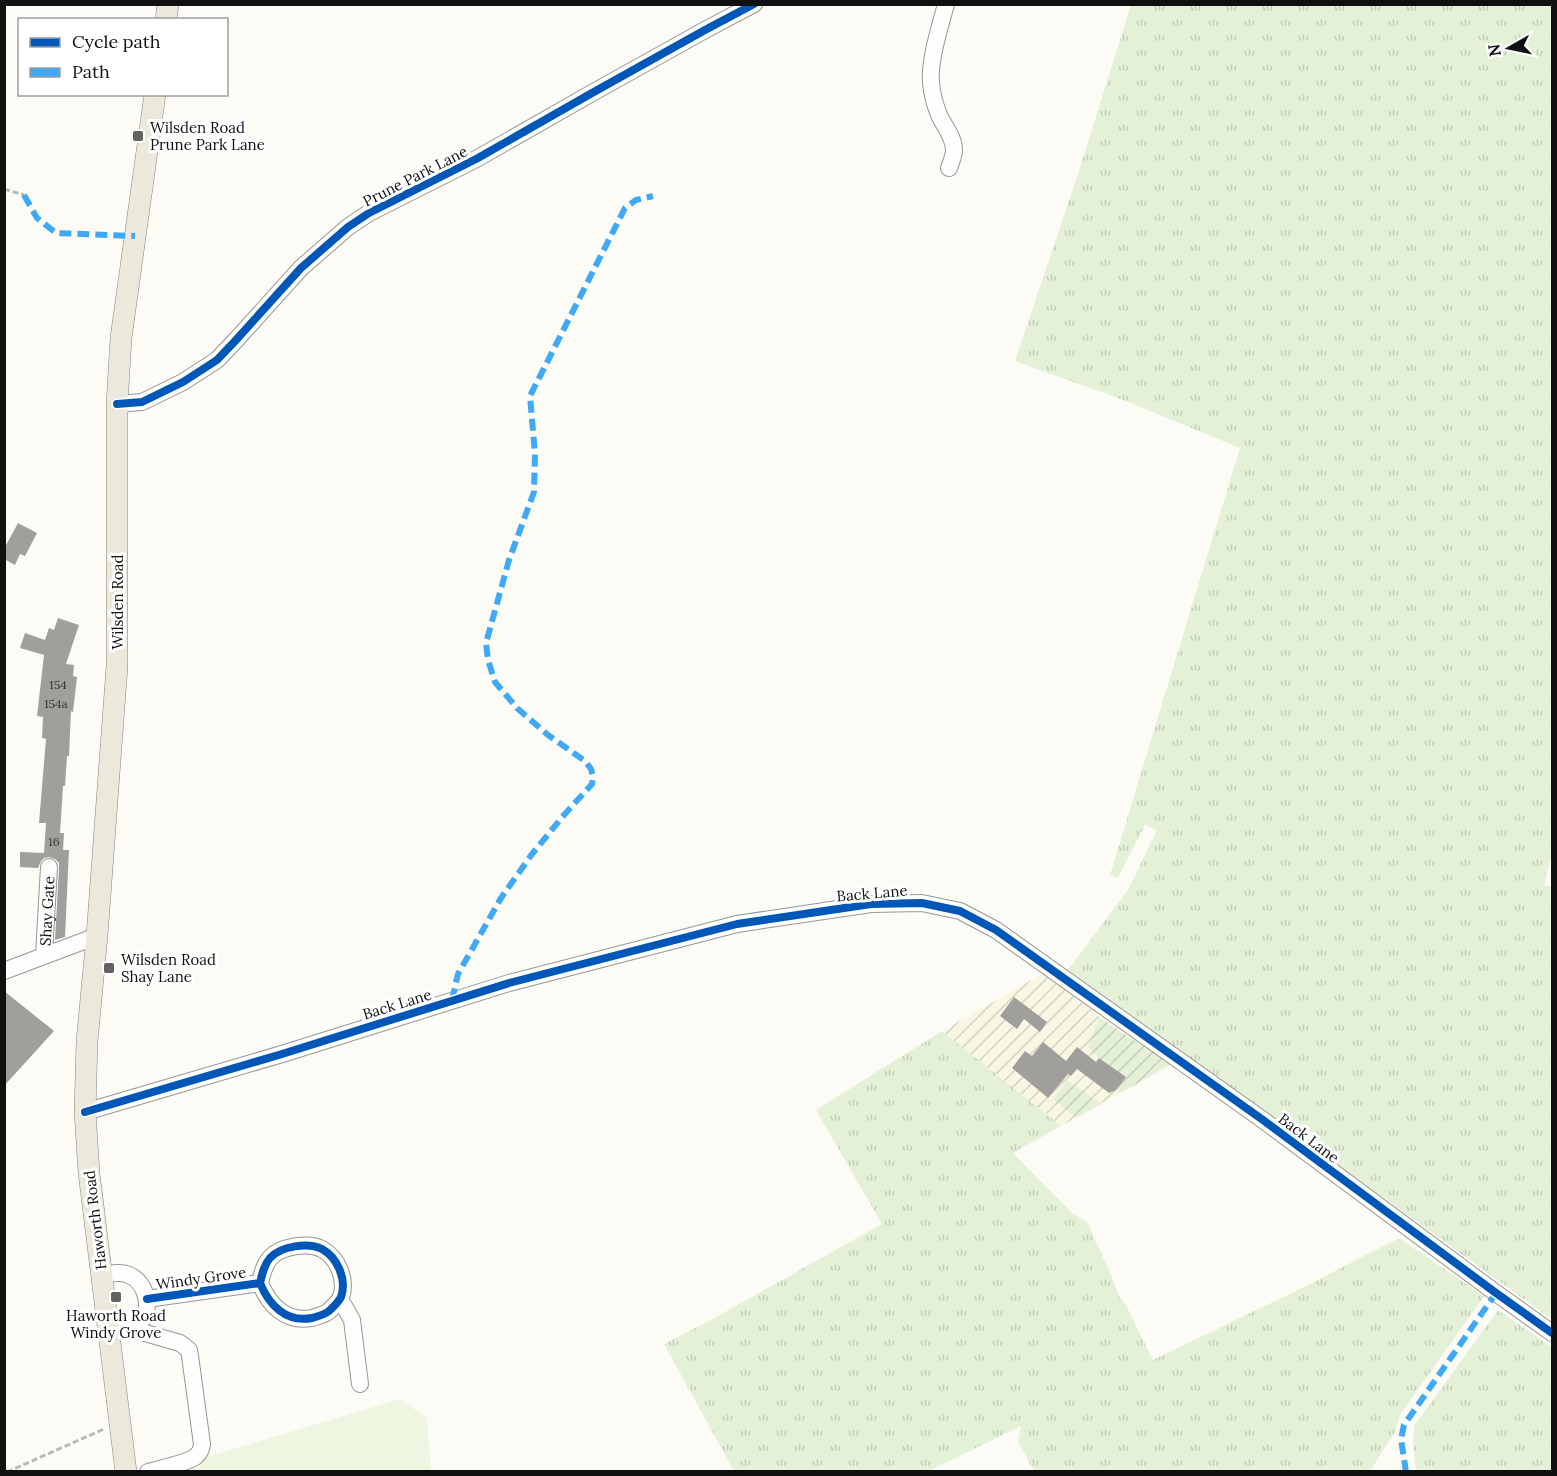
<svg xmlns="http://www.w3.org/2000/svg" width="1557" height="1476" viewBox="0 0 1557 1476" font-family="Lora,serif">
	<style>
		.farmland { fill: url(#farmland-furrows) }
		.grass { fill: url(#grass-tufts) }
		.garden { fill: url(#garden-furrows) }
		.pitch { fill: #eef5e1 }
		.building { fill: #a09f9b }
		.lines { fill: none; stroke-linecap: round; stroke-linejoin: round }
		.minor-casing { stroke: #969694; stroke-width: 18 }
		.major-casing { stroke: #848381; stroke-width: 22 }
		.path { stroke: #b9b9b8; stroke-width: 3; stroke-dasharray: 6 3; stroke-linecap: butt }
		.minor { stroke: #fffefe; stroke-width: 16 }
		.major { stroke: #ece9dc; stroke-width: 21 }
		.quiet { stroke: #3fa9f5; stroke-width: 6; stroke-dasharray: 12 6; stroke-linecap: butt }
		.cycleway-casing { stroke: #fff; stroke-width: 11 }
		.cycleway { stroke: #0057b8; stroke-width: 8 }
		.poi-dot { fill: #636260; stroke: #fff; stroke-width: 2 }
		.labels { text-anchor: middle; dominant-baseline: central; stroke-width: 6; stroke-linejoin: round; paint-order: stroke }
		.number-label { font-size: 12px; fill: #343433 }
		.poi-label { font-size: 15px; fill: #101010; stroke: #fff; text-anchor: start }
		.street-label { font-size: 15px; fill: #101010; stroke: #fff }
	</style>
	<defs>
		<pattern id="farmland-furrows" width="10" height="10" patternUnits="userSpaceOnUse" patternTransform="scale(1.5)"><rect width="10" height="10" fill="#f8f7e4"/><path d="M-1 1l2-2M0 10L10 0M9 11l2-2" fill="none" stroke="#d4d3c3"/></pattern>
		<pattern id="grass-tufts" width="24" height="20" patternUnits="userSpaceOnUse" patternTransform="scale(1.5)"><rect width="24" height="20" fill="#e4f1d7"/><path d="M3 7l-1-3M5 7V3M7 7l1-3M15 17l-1-3M17 17v-4M19 17l1-3" fill="none" stroke="#c3ceb8"/></pattern>
		<pattern id="garden-furrows" width="10" height="10" patternUnits="userSpaceOnUse" patternTransform="scale(1.5)"><rect width="10" height="10" fill="#e4f1d7"/><path d="M-1 1l2-2M0 10L10 0M9 11l2-2" fill="none" stroke="#c3ceb8"/></pattern>
	</defs>
	<rect width="100%" height="100%" fill="#fcfbf6"/>
	<path class="farmland" d="M1042,974L1088,1007L1099,1017L1171,1064L1061,1126L942,1031Z"/>
	<path class="grass" d="M1131,5H1552V854L1544,885L1552,887V1314L1550,1318L1068,970L1128,890L1157,830L1145,825L1118,878L1110,875L1240,448L1126,401L1015,361L1078,174Z
		M942,1031L1061,1126L1013,1153L1073,1214L1087,1222L1111,1275L1120,1299L1125,1303L1153,1360L1304,1287L1399,1238L1484,1296L1400,1415L1395,1432L1370,1471H1034L1018,1442L1021,1426L929,1471H734L664,1344L709,1321L882,1224L816,1110Z
		M1498,1310L1552,1347V1471L1424,1472L1416,1469L1413,1442L1414,1426Z"/>
	<path class="garden" d="M1099,1017L1119,1031L1171,1064L1121,1093L1116,1090L1125,1076L1099,1058L1088,1047Z
		M1067,1080L1101,1104L1076,1118L1053,1099Z"/>
	<path class="pitch" d="M400,1399L427,1418L431,1471L183,1472L187,1463Z"/>
	<path class="building" d="M18,523L37,533L25,556L20,554L15,565L4,559V549Z
		M58,618L79,625L66,664L74,665L73,676L77,677L73,712L71,711L69,756H67L65,786H63L60,833H64L63,850H69L65,937L55,940L59,868V863L55,859L49,857L44,858L41,861L38,868L20,867V852L44,853L46,823H39L46,739L42,738L43,717L37,716L44,655L20,648L25,633L45,640L49,628L54,630Z
		M4,991L54,1031L4,1086Z
		M1014,997L1047,1022L1040,1032L1024,1019L1017,1029L1000,1016Z
		M1043,1042L1066,1061L1077,1047L1096,1062L1099,1058L1126,1077L1116,1090L1109,1093L1077,1069L1071,1076L1068,1074L1048,1098L1012,1068L1025,1051L1032,1056Z"/>
	<g class="lines">
		<defs>
			<g id="minor">
				<path d="M946,4C940,27 929,60 931,83C932,94 935,105 939,115C944,126 954,137 954,150C954,156 951,162 949,168"/>
				<path d="M117,404L142,402L183,382L217,360L236,340L301,268L348,227L369,213L478,158L592,93L705,30L754,4"/>
				<path id="s1" d="M44,955L49,867"/>
				<path d="M4,971L97,936"/>
				<path d="M85,1112L282,1054L509,983L737,924L871,904L922,903L960,911L996,930L1263,1120L1496,1293L1552,1333"/>
				<path d="M101,1275C110,1274 121,1271 129,1275C146,1282 154,1310 139,1323C135,1327 127,1328 122,1329"/>
				<path d="M147,1299L260,1283C262,1274 264,1265 270,1258C281,1246 308,1242 322,1249C338,1258 347,1280 341,1297C338,1303 333,1307 329,1311C324,1315 318,1316 312,1318C286,1323 269,1305 260,1283"/>
				<path d="M340,1299L352,1320L360,1384"/>
				<path d="M128,1328L180,1343L189,1350L190,1356L202,1444C201,1450 200,1453 195,1457C184,1464 161,1468 148,1472"/>
			</g>
			<path id="major" d="M166,20L168,4
				M126,1472L89,1173L85,1112L87,1041L97,936L117,666V404L121,338L155,94"/>
		</defs>
		<use href="#minor" class="minor-casing"/>
		<use href="#major" class="major-casing"/>
		<path class="path" d="M4,189L24,195
			M7,1472L104,1429"/>
		<use href="#minor" class="minor"/>
		<use href="#major" class="major"/>
		<path class="quiet" d="M24,195L37,218L56,233L135,236
			M452,1000L458,974L501,898L532,854L564,815L592,784L593,776L591,769L585,761L548,735L517,708L495,682L488,660L486,643L509,560L534,492L535,454L530,396L625,208L636,200L653,196
			M1406,1472L1401,1439L1404,1425L1496,1293"/>
		<defs>
			<path id="cycleway" d="M117,404L142,402L183,382L217,360L236,340L301,268L348,227L369,213L478,158L592,93L705,30L754,4
				M85,1112L282,1054L509,983L737,924L871,904L922,903L960,911L996,930L1263,1120L1496,1293L1552,1333
				M147,1299L260,1283C262,1274 264,1265 270,1258C281,1246 308,1242 322,1249C338,1258 347,1280 341,1297C338,1303 333,1307 329,1311C324,1315 318,1316 312,1318C286,1323 269,1305 260,1283"/>
		</defs>
		<use href="#cycleway" class="cycleway-casing"/>
		<use href="#cycleway" class="cycleway"/>
	</g>
	<g class="poi-dot">
		<rect x="132" y="130" width="12" height="12" rx="3"/>
		<rect x="103" y="962" width="12" height="12" rx="3"/>
		<rect x="110" y="1291" width="12" height="12" rx="3"/>
	</g>
	<g class="labels">
		<g class="number-label">
			<text x="58" y="684">154</text>
			<text x="56" y="703">154a</text>
			<text x="54" y="841">16</text>
		</g>
		<g class="poi-label">
			<text x="150" y="127">Wilsden Road<tspan x="150" dy="17">Prune Park Lane</tspan></text>
			<text x="121" y="959">Wilsden Road<tspan x="121" dy="17">Shay Lane</tspan></text>
			<text x="116" y="1315" text-anchor="middle">Haworth Road<tspan x="116" dy="17">Windy Grove</tspan></text>
		</g>
		<g class="street-label">
			<text transform="translate(415 176) rotate(-27)">Prune Park Lane</text>
			<text transform="translate(117 602) rotate(-90)">Wilsden Road</text>
			<text transform="translate(872 893) rotate(-5)">Back Lane</text>
			<text stroke="none"><textPath href="#s1" startOffset="44">Shay Gate</textPath></text>
			<text transform="translate(397 1004) rotate(-17)">Back Lane</text>
			<text transform="translate(1309 1138) rotate(37)">Back Lane</text>
			<text transform="translate(95 1220) rotate(-97)">Haworth Road</text>
			<text transform="translate(201 1278) rotate(-8)">Windy Grove</text>
		</g>
	</g>
	<rect width="1557" height="1476" fill="none" stroke="#101010" stroke-width="12"/>
	<rect x="18" y="18" width="210" height="78" fill="#ffffff" stroke="#9f9f9f" stroke-width="1.5"/>
	<rect x="30" y="38" width="30" height="9" fill="#0057b8" stroke="#9f9f9f" stroke-width="1.5"/>
	<text x="72" y="48" font-size="18" fill="#101010">Cycle path</text>
	<rect x="30" y="68" width="30" height="9" fill="#3fa9f5" stroke="#9f9f9f" stroke-width="1.5"/>
	<text x="72" y="78" font-size="18" fill="#101010">Path</text>
	<g transform="translate(1509 48) rotate(261)" stroke="#ffffff" stroke-width="4.5" paint-order="stroke">
	<path d="M0-4.5L10 22L0 15L-10 22Z" fill="#101010"/>
	<text y="-9" font-size="16" font-weight="bold" text-anchor="middle" fill="#101010">N</text>
	</g>
</svg>
